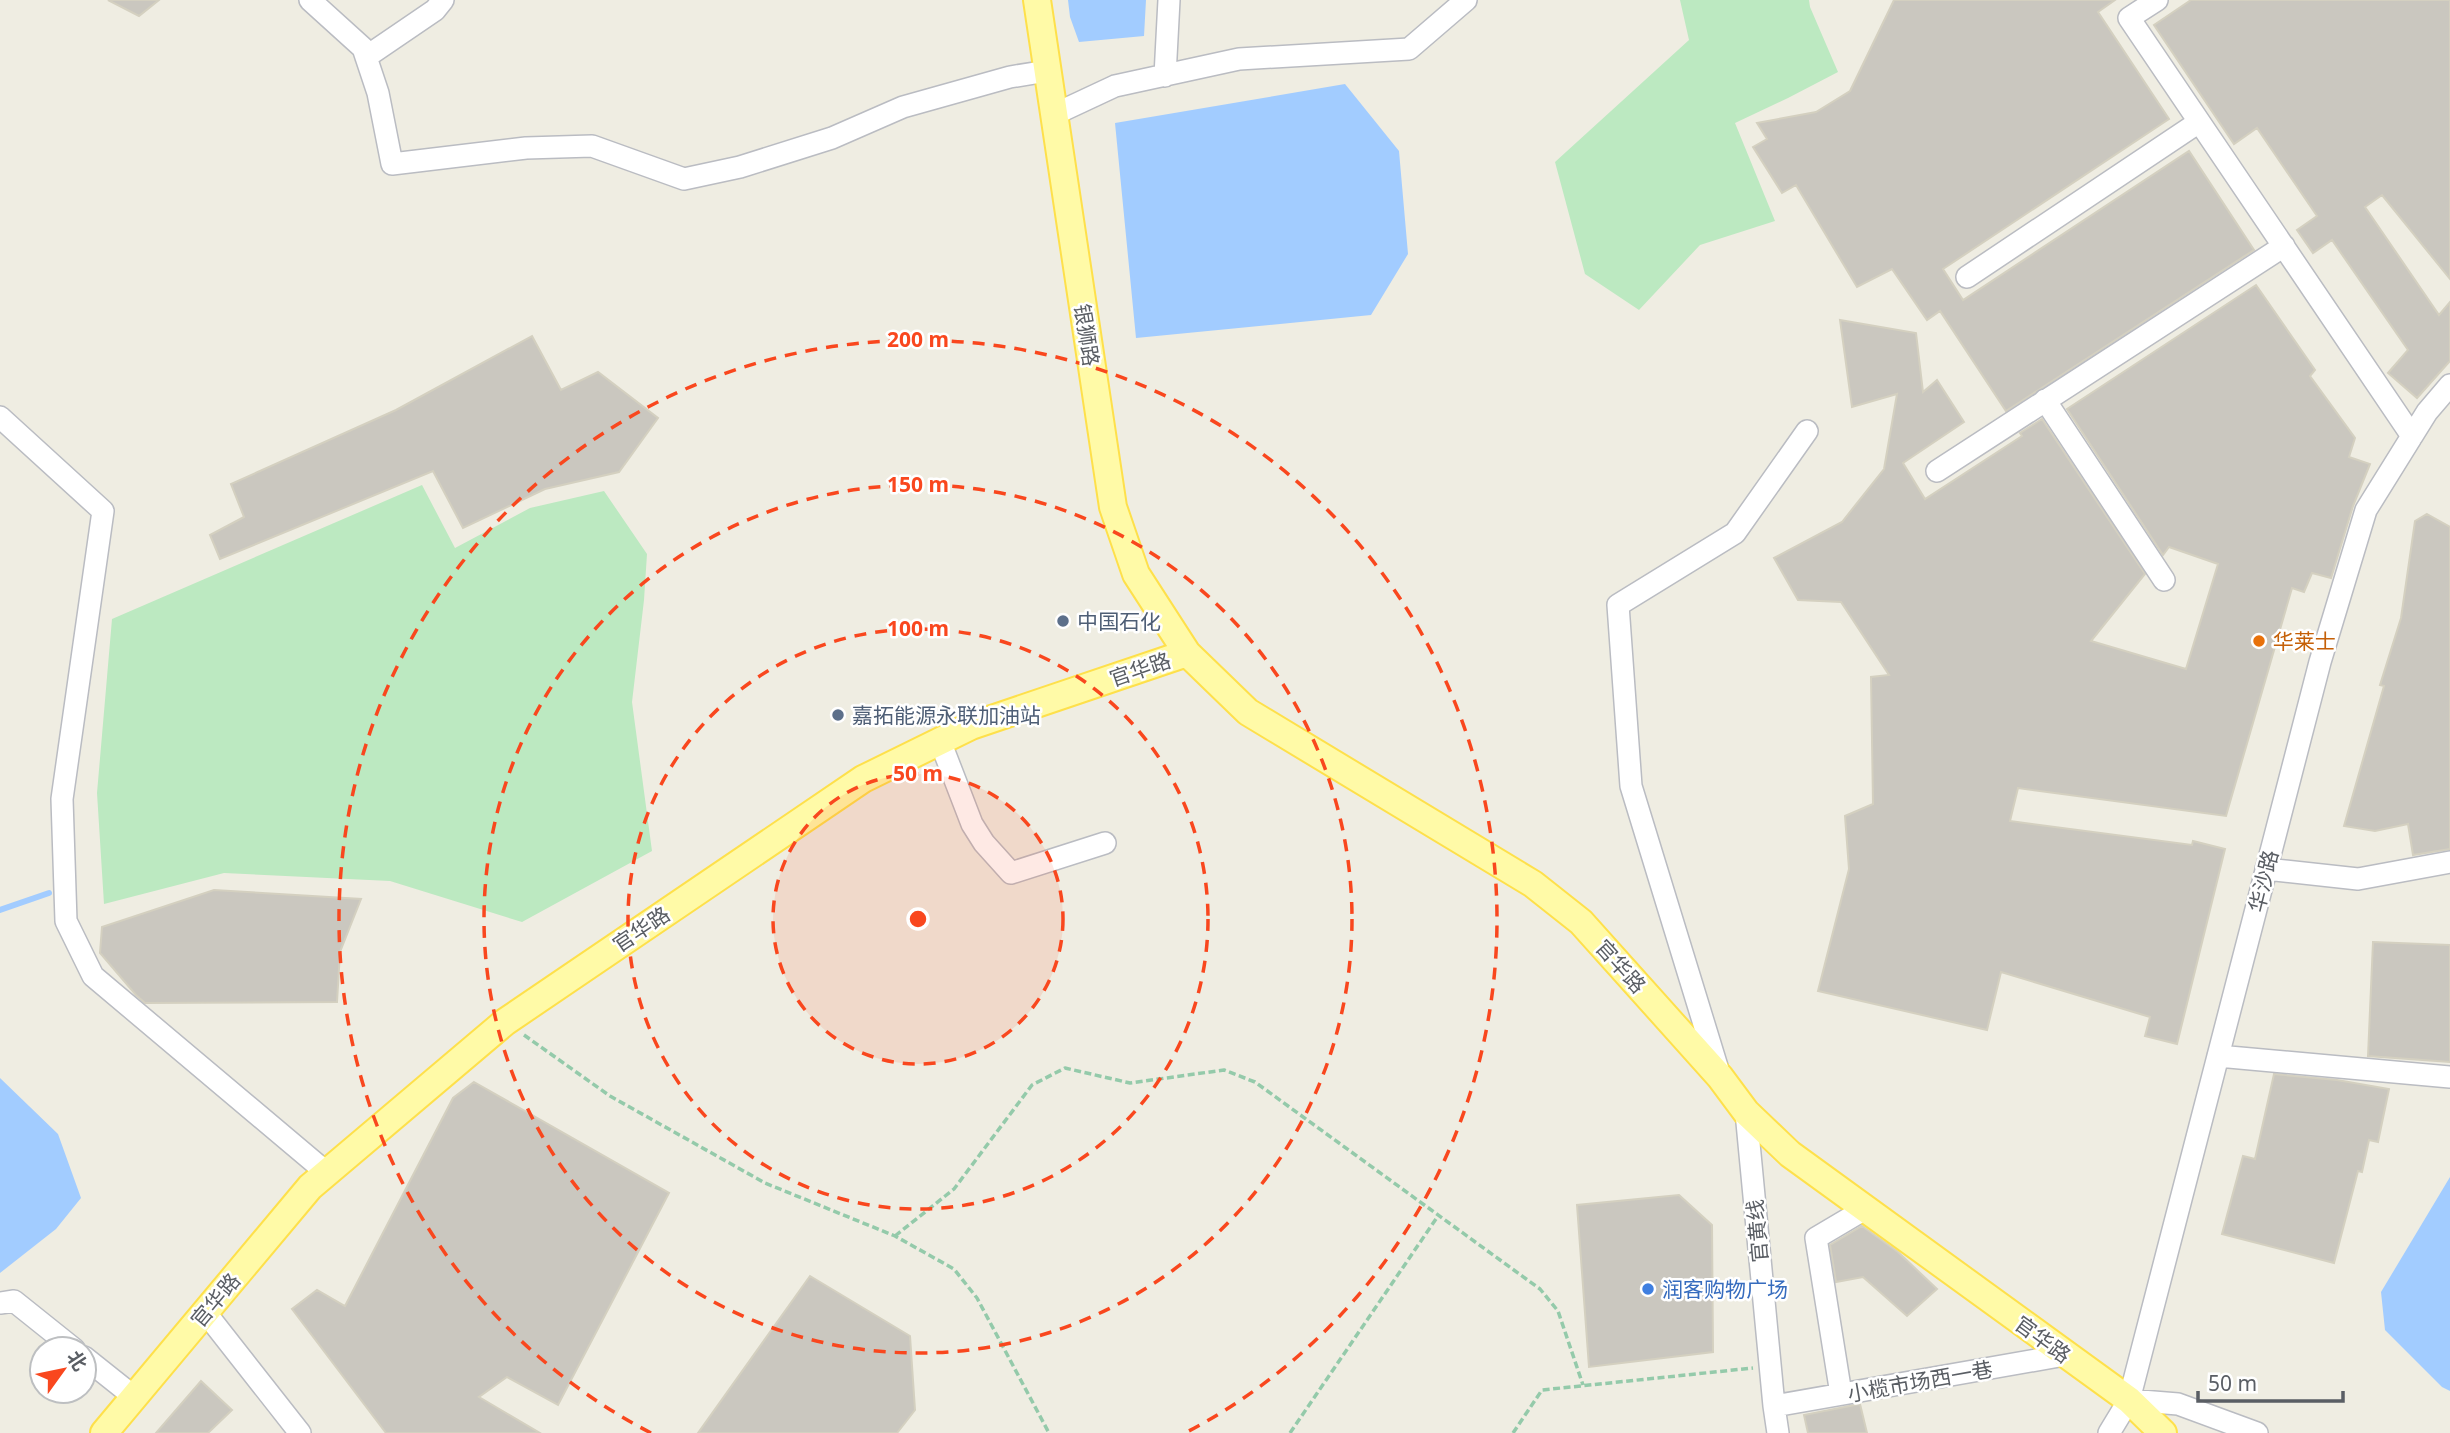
<svg xmlns="http://www.w3.org/2000/svg" width="2450" height="1433" viewBox="0 0 2450 1433" font-family="'Noto Sans','Noto Sans SC',sans-serif">
	<style>
		.green { fill: #bce9c1 }
		.water { fill: #a2ccff }
		.lines { fill: none; stroke-linecap: round; stroke-linejoin: round }
		.stream { stroke: #a2ccff; stroke-width: 6 }
		.building { fill: #cac7bf; stroke: #d4d0c0; stroke-width: 2 }
		.minor-casing { stroke: #babcc2; stroke-width: 24 }
		.major-casing { stroke: #fee04b; stroke-width: 30 }
		.path { stroke: #94caaa; stroke-width: 3.5; stroke-dasharray: 7 3.5; stroke-linecap: butt }
		.minor { stroke: #fff; stroke-width: 21 }
		.major { stroke: #fffaa7; stroke-width: 26 }
		.ring { fill: none; stroke: #f9471e; stroke-width: 3.5; stroke-dasharray: 12 9 }
		.service-dot { fill: #5c6f8a; stroke: #fff; stroke-width: 2.5 }
		.food-dot { fill: #e8710a; stroke: #fff; stroke-width: 2.5 }
		.shop-dot { fill: #3f7fe0; stroke: #fff; stroke-width: 2.5 }
		.labels { text-anchor: middle; dominant-baseline: central; stroke-width: 5; stroke-linejoin: round; paint-order: stroke }
		.street-label { font-size: 21px; fill: #5a5e64; stroke: #fff }
		.service-label { font-size: 21px; fill: #4e5e75; stroke: #fff; text-anchor: start }
		.food-label { font-size: 21px; fill: #c56008; stroke: #fff; text-anchor: start }
		.shop-label { font-size: 21px; fill: #366cbe; stroke: #fff; text-anchor: start }
		.centre { fill: #f9471e; stroke: #fff; stroke-width: 3.5 }
		.ring-label { font-size: 21px; text-anchor: middle; font-weight: bold; fill: #f9471e; stroke: #fff; stroke-width: 5; stroke-linejoin: round; paint-order: stroke }
	</style>
	<rect width="100%" height="100%" fill="#efede2"/>
	<path class="green" d="M1680,0H1809L1810,7L1838,72L1788,98L1735,123L1775,221L1700,245L1639,310L1585,274L1555,162L1689,40Z
		M422,485L455,548L530,508L604,491L647,554L644,600L632,702L652,851L522,922L390,881L224,873L104,904L97,793L112,619Z"/>
	<path class="water" d="M1068,0H1146L1144,36L1079,42L1070,17Z
		M1345,84L1399,151L1408,254L1371,315L1136,338L1115,123Z
		M0,1078L58,1134L81,1198L56,1229L0,1273Z
		M2450,1177V1391L2442,1387L2385,1330L2381,1292Z"/>
	<g class="lines">
		<path class="stream" d="M0,910L49,893"/>
	</g>
	<path class="building" d="M108,0H159L139,16Z
		M1894,0H2115L2098,12L2169,119L1943,269L1963,300L2189,151L2254,250L2006,411L1940,311L1927,320L1892,269L1857,287L1796,185L1782,193L1753,147L1767,139L1757,123L1816,112L1850,91Z
		M2191,0H2450V279L2382,195L2365,207L2439,315L2450,302V361L2417,398L2388,373L2408,350L2332,240L2313,253L2297,230L2317,216L2257,128L2234,144L2154,25Z
		M2256,285L2315,370L2310,376L2355,438L2349,457L2370,464L2353,506L2331,578L2312,573L2304,592L2292,588L2226,816L2018,788L2010,821L2192,845L2193,841L2225,849L2177,1044L2145,1036L2150,1017L2001,972L1987,1030L1818,991L1849,869L1845,816L1873,804L1871,677L1889,675L1841,602L1798,600L1774,558L1842,522L1884,469L1897,394L1852,407L1840,320L1916,333L1923,392L1937,380L1964,422L1903,463L1925,499L2022,436L2020,433L2042,419L2145,574L2091,641L2186,669L2218,564L2169,547L2163,555L2067,409Z
		M532,336L561,390L598,372L658,418L619,472L545,489L463,528L433,471L220,559L210,535L244,517L231,484L396,410Z
		M2427,514L2450,527V849L2413,855L2408,824L2375,831L2344,826L2384,686L2380,685L2401,618L2415,521Z
		M214,890L361,899L340,952L337,1002L145,1003L136,995L100,953L102,927Z
		M2373,942L2450,945V1062L2368,1056Z
		M2274,1074L2337,1080L2389,1089L2378,1142L2369,1140L2362,1172L2358,1171L2334,1263L2222,1234L2243,1156L2255,1159Z
		M474,1082L669,1193L558,1405L507,1377L479,1397L540,1433H386L292,1309L317,1290L345,1306L453,1098Z
		M1679,1195L1712,1225L1713,1352L1589,1367L1577,1205Z
		M1862,1226L1898,1252L1937,1289L1907,1316L1863,1277L1836,1282L1830,1245Z
		M810,1276L910,1336L915,1410L897,1433H698Z
		M201,1381L232,1410L208,1433H156Z
		M1860,1404L1867,1433H1808L1804,1415Z"/>
	<g class="lines">
		<defs>
			<path id="minor" d="M310,0L363,48L378,93L392,164L526,148L592,146L684,179L740,167L832,138L903,107L1010,77L1047,71
				M2157,0L2129,18L2412,436
				M366,57L435,10L443,0
				M1165,76L1169,0
				M1053,115L1115,86L1239,59L1409,49L1466,0
				M1967,277L2199,122
				M2045,400L2164,580
				M0,417L103,511L62,799L66,921L93,976L327,1173
				M1937,471L2284,246
				M940,741L972,824L984,843L1011,873L1105,843
				M2266,869L2358,879L2450,862
				M2218,1056L2450,1077
				M1719,1073L1631,786L1618,605L1735,533L1807,431
				M1746,1112L1774,1406L1778,1433
				M0,1303L14,1301L74,1349
				M205,1312L300,1433
				M84,1357L133,1396
				M1841,1394L1816,1238L1865,1209
				M2129,1400L2178,1404L2257,1433
				M1774,1406L2065,1355
				M2109,1433L2129,1400L2320,662L2366,510L2427,412L2450,385"/>
			<path id="major" d="M1037,0L1113,507L1136,574L1187,653L1248,712L1533,884L1581,922L1720,1077L1746,1112L1790,1154L2129,1400L2163,1433
				M104,1433L310,1187L505,1022L863,779L971,726L1187,653"/>
		</defs>
		<use href="#minor" class="minor-casing"/>
		<use href="#major" class="major-casing"/>
		<path class="path" d="M524,1035L610,1096L765,1183L895,1236L954,1269L977,1298L1049,1433
			M895,1236L954,1189L1032,1085L1065,1068L1130,1083L1224,1070L1255,1082L1540,1289L1558,1311L1583,1385
			M1290,1433L1438,1216
			M1513,1433L1542,1390L1753,1368"/>
		<use href="#minor" class="minor"/>
		<use href="#major" class="major"/>
	</g>
	<circle cx="918" cy="919" r="145" fill="#f9471e" fill-opacity=".12"/>
	<g class="ring">
		<circle cx="918" cy="919" r="145"/>
		<circle cx="918" cy="919" r="290"/>
		<circle cx="918" cy="919" r="434"/>
		<path d="M651 1433A579 579 0 1 1 1185 1433"/>
	</g>
	<g class="service-dot">
		<circle cx="1063" cy="621" r="7"/>
		<circle cx="838" cy="715" r="7"/>
	</g>
	<circle class="food-dot" cx="2259" cy="641" r="7"/>
	<circle class="shop-dot" cx="1648" cy="1289" r="7"/>
	<g class="labels">
		<g class="street-label">
			<text transform="translate(1087 335) rotate(81)">银狮路</text>
			<text transform="translate(1140 669) rotate(-19)">官华路</text>
			<text transform="translate(2263 881) rotate(-76)">华沙路</text>
			<text transform="translate(641 929) rotate(-34)">官华路</text>
			<text transform="translate(1621 966) rotate(48)">官华路</text>
			<text transform="translate(1757 1231) rotate(-95)">官黄线</text>
			<text transform="translate(215 1300) rotate(-50)">官华路</text>
			<text transform="translate(2043 1339) rotate(36)">官华路</text>
			<text transform="translate(1920 1381) rotate(-10)">小榄市场西一巷</text>
		</g>
		<g class="service-label">
			<text x="1077" y="621">中国石化</text>
			<text x="852" y="715">嘉拓能源永联加油站</text>
		</g>
		<g class="food-label">
			<text x="2273" y="641">华莱士</text>
		</g>
		<g class="shop-label">
			<text x="1662" y="1289">润客购物广场</text>
		</g>
	</g>
	<circle cx="918" cy="919" r="10" class="centre"/>
	<g class="ring-label">
		<text x="918" y="347">200 m</text>
		<text x="918" y="492">150 m</text>
		<text x="918" y="636">100 m</text>
		<text x="918" y="781">50 m</text>
	</g>
	<g transform="translate(63 1370) rotate(57)"><circle r="33" fill="#ffffff" stroke="#bdbfc1" stroke-width="2"/>
	<path d="M0-5L12 26L0 18L-12 26Z" fill="#f9471e"/>
	<text y="-10" font-size="19" font-weight="bold" text-anchor="middle" fill="#5a5e64">北</text>
	</g>
	<path d="M2198 1391v10h145v-10" fill="none" stroke="#5a5e64" stroke-width="3.5"/>
	<text x="2208" y="1391" font-size="21" fill="#5a5e64" stroke="#ffffff" stroke-width="5" paint-order="stroke">50 m</text>
</svg>
